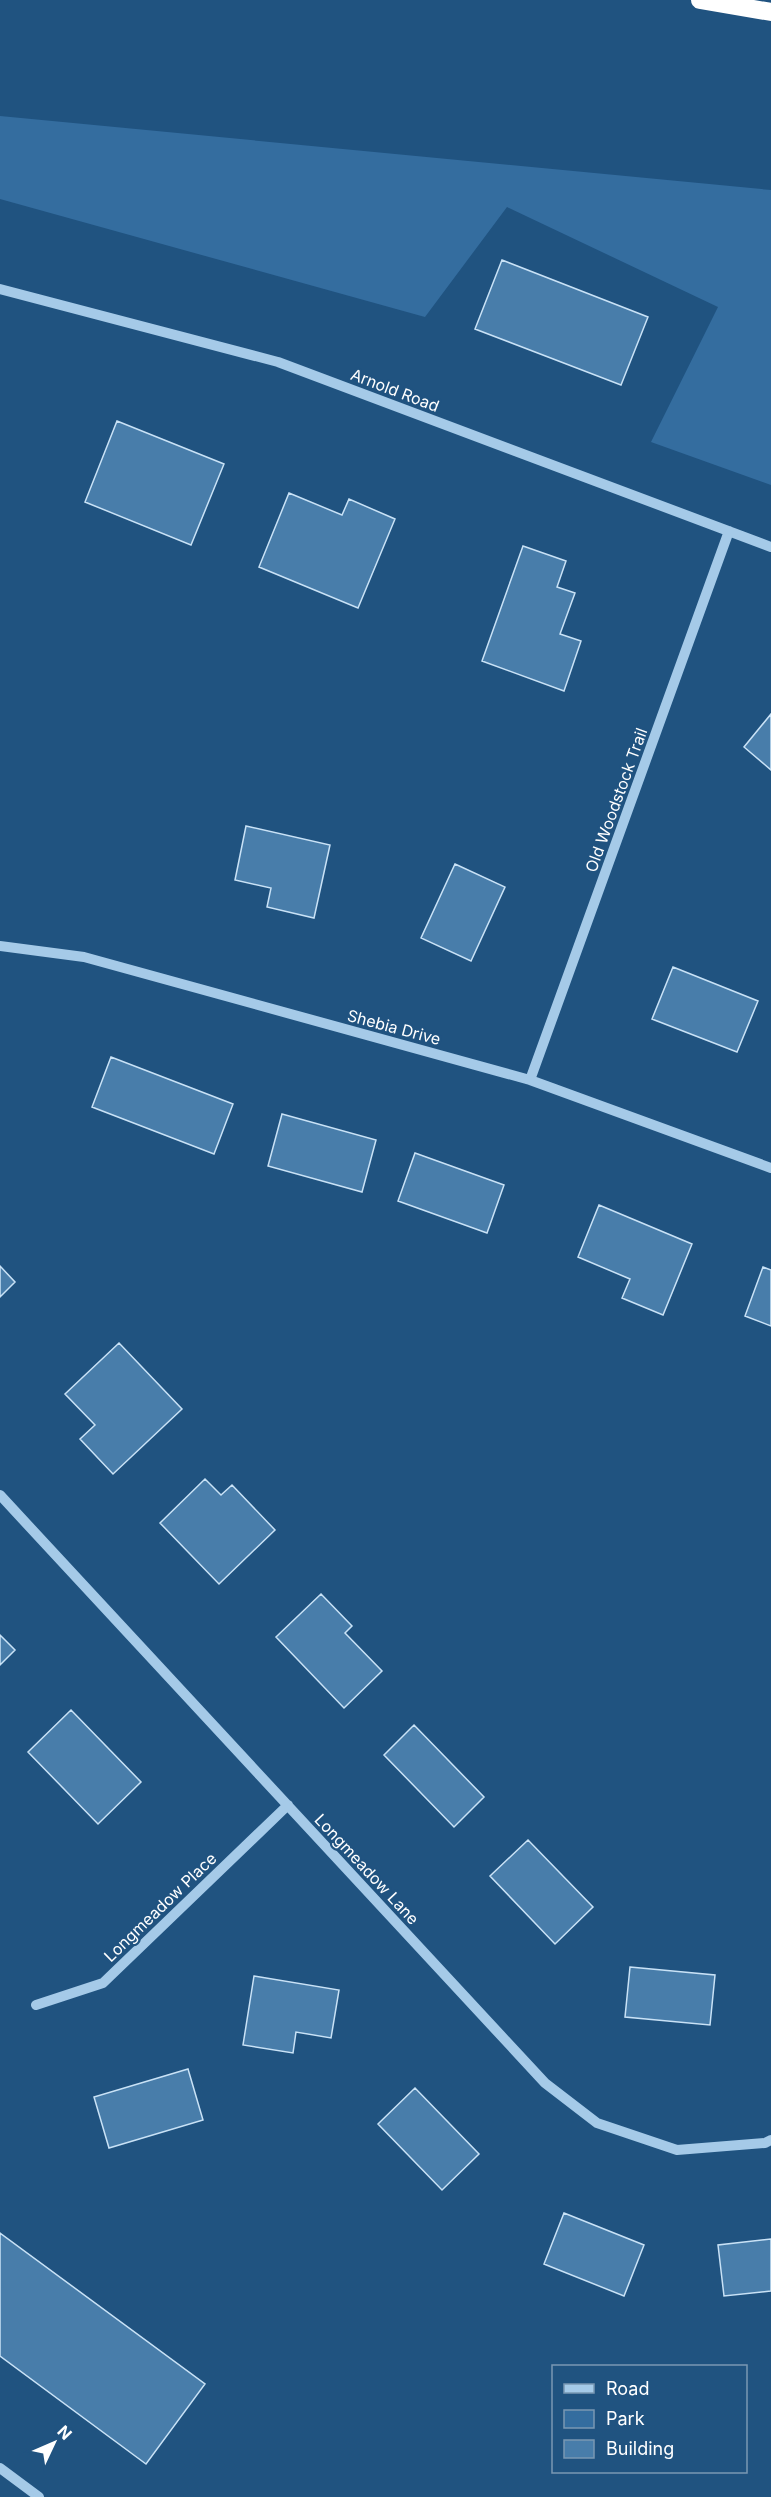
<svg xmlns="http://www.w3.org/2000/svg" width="771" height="2497" viewBox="0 0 771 2497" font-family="Inter,sans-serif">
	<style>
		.green { fill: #346d9f }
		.building { fill: #487daa; stroke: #c9e2f6; stroke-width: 1.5 }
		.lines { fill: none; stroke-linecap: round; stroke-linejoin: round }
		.minor { stroke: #a5cae8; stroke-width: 10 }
		.highway { stroke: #fff; stroke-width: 18 }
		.labels { text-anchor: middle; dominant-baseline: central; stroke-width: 4.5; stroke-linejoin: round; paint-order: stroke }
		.street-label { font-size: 16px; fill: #fff; stroke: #205380 }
	</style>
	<rect width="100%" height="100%" fill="#205380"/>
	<path class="green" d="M0,116L771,190V485L651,442L718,307L507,207L425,317L0,199Z"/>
	<path class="building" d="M502,260L648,317L621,385L475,329Z
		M117,421L224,464L191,545L85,502Z
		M289,493L342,515L349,499L395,519L358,608L259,567Z
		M523,546L566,561L557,587L575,593L560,634L581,641L564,691L482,661Z
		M771,714V770L744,747Z
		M246,826L330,845L314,918L267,907L271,888L235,880Z
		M455,864L505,887L471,961L421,938Z
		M673,967L758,1001L737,1052L652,1019Z
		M111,1057L233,1104L214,1154L92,1107Z
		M282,1114L376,1140L362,1192L268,1166Z
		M415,1153L504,1185L487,1233L398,1201Z
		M599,1205L692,1244L663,1315L622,1298L630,1279L578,1257Z
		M0,1266L15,1282L0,1297Z
		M763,1267L771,1270V1326L745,1316Z
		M119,1343L182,1409L113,1474L80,1439L95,1425L65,1394Z
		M205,1479L221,1495L232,1485L275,1530L219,1584L160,1523Z
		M321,1594L352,1626L345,1633L382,1671L344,1708L276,1637Z
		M0,1635L15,1650L0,1665Z
		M71,1710L141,1782L98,1824L28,1752Z
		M414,1725L484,1797L454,1827L384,1755Z
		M528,1840L593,1907L555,1944L490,1876Z
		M630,1967L715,1975L710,2025L625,2017Z
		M254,1976L339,1990L331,2038L296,2032L293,2053L243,2045Z
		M188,2069L203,2120L109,2148L94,2097Z
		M415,2088L479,2154L442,2190L378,2124Z
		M564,2213L644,2245L624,2296L544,2264Z
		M0,2233L205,2384L146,2464L0,2356Z
		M771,2239V2291L724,2296L718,2245Z"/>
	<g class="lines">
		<path class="minor" d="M0,289L278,362L771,547
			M0,946L84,957L530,1080L771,1168
			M530,1080L729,531
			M0,1495L545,2083L597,2123L677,2150L765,2143L771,2140
			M36,2005L103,1983L288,1805
			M0,2468L39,2497"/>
		<path class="highway" d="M700,0L771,12"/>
	</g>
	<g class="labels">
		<g class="street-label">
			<text transform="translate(395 390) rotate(21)">Arnold Road</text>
			<text transform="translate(616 800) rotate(-70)">Old Woodstock Trail</text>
			<text transform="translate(394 1027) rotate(15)">Shebia Drive</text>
			<text transform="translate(367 1869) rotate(47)">Longmeadow Lane</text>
			<text transform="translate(160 1907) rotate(-44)">Longmeadow Place</text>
		</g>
	</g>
	<rect x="552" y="2365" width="195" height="108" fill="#205380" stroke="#7998b3" stroke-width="1.5"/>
	<rect x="564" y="2384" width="30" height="9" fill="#a5cae8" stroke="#7998b3" stroke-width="1.5"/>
	<text x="606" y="2395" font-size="18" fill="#ffffff">Road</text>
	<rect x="564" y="2410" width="30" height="18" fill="#346d9f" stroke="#7998b3" stroke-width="1.5"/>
	<text x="606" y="2425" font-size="18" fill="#ffffff">Park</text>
	<rect x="564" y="2440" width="30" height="18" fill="#487daa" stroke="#7998b3" stroke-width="1.5"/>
	<text x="606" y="2455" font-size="18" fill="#ffffff">Building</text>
	<g transform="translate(54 2443) rotate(46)" stroke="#205380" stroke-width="4.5" paint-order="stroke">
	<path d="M0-4.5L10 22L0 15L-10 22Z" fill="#ffffff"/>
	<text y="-9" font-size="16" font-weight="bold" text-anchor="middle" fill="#ffffff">N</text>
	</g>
</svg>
